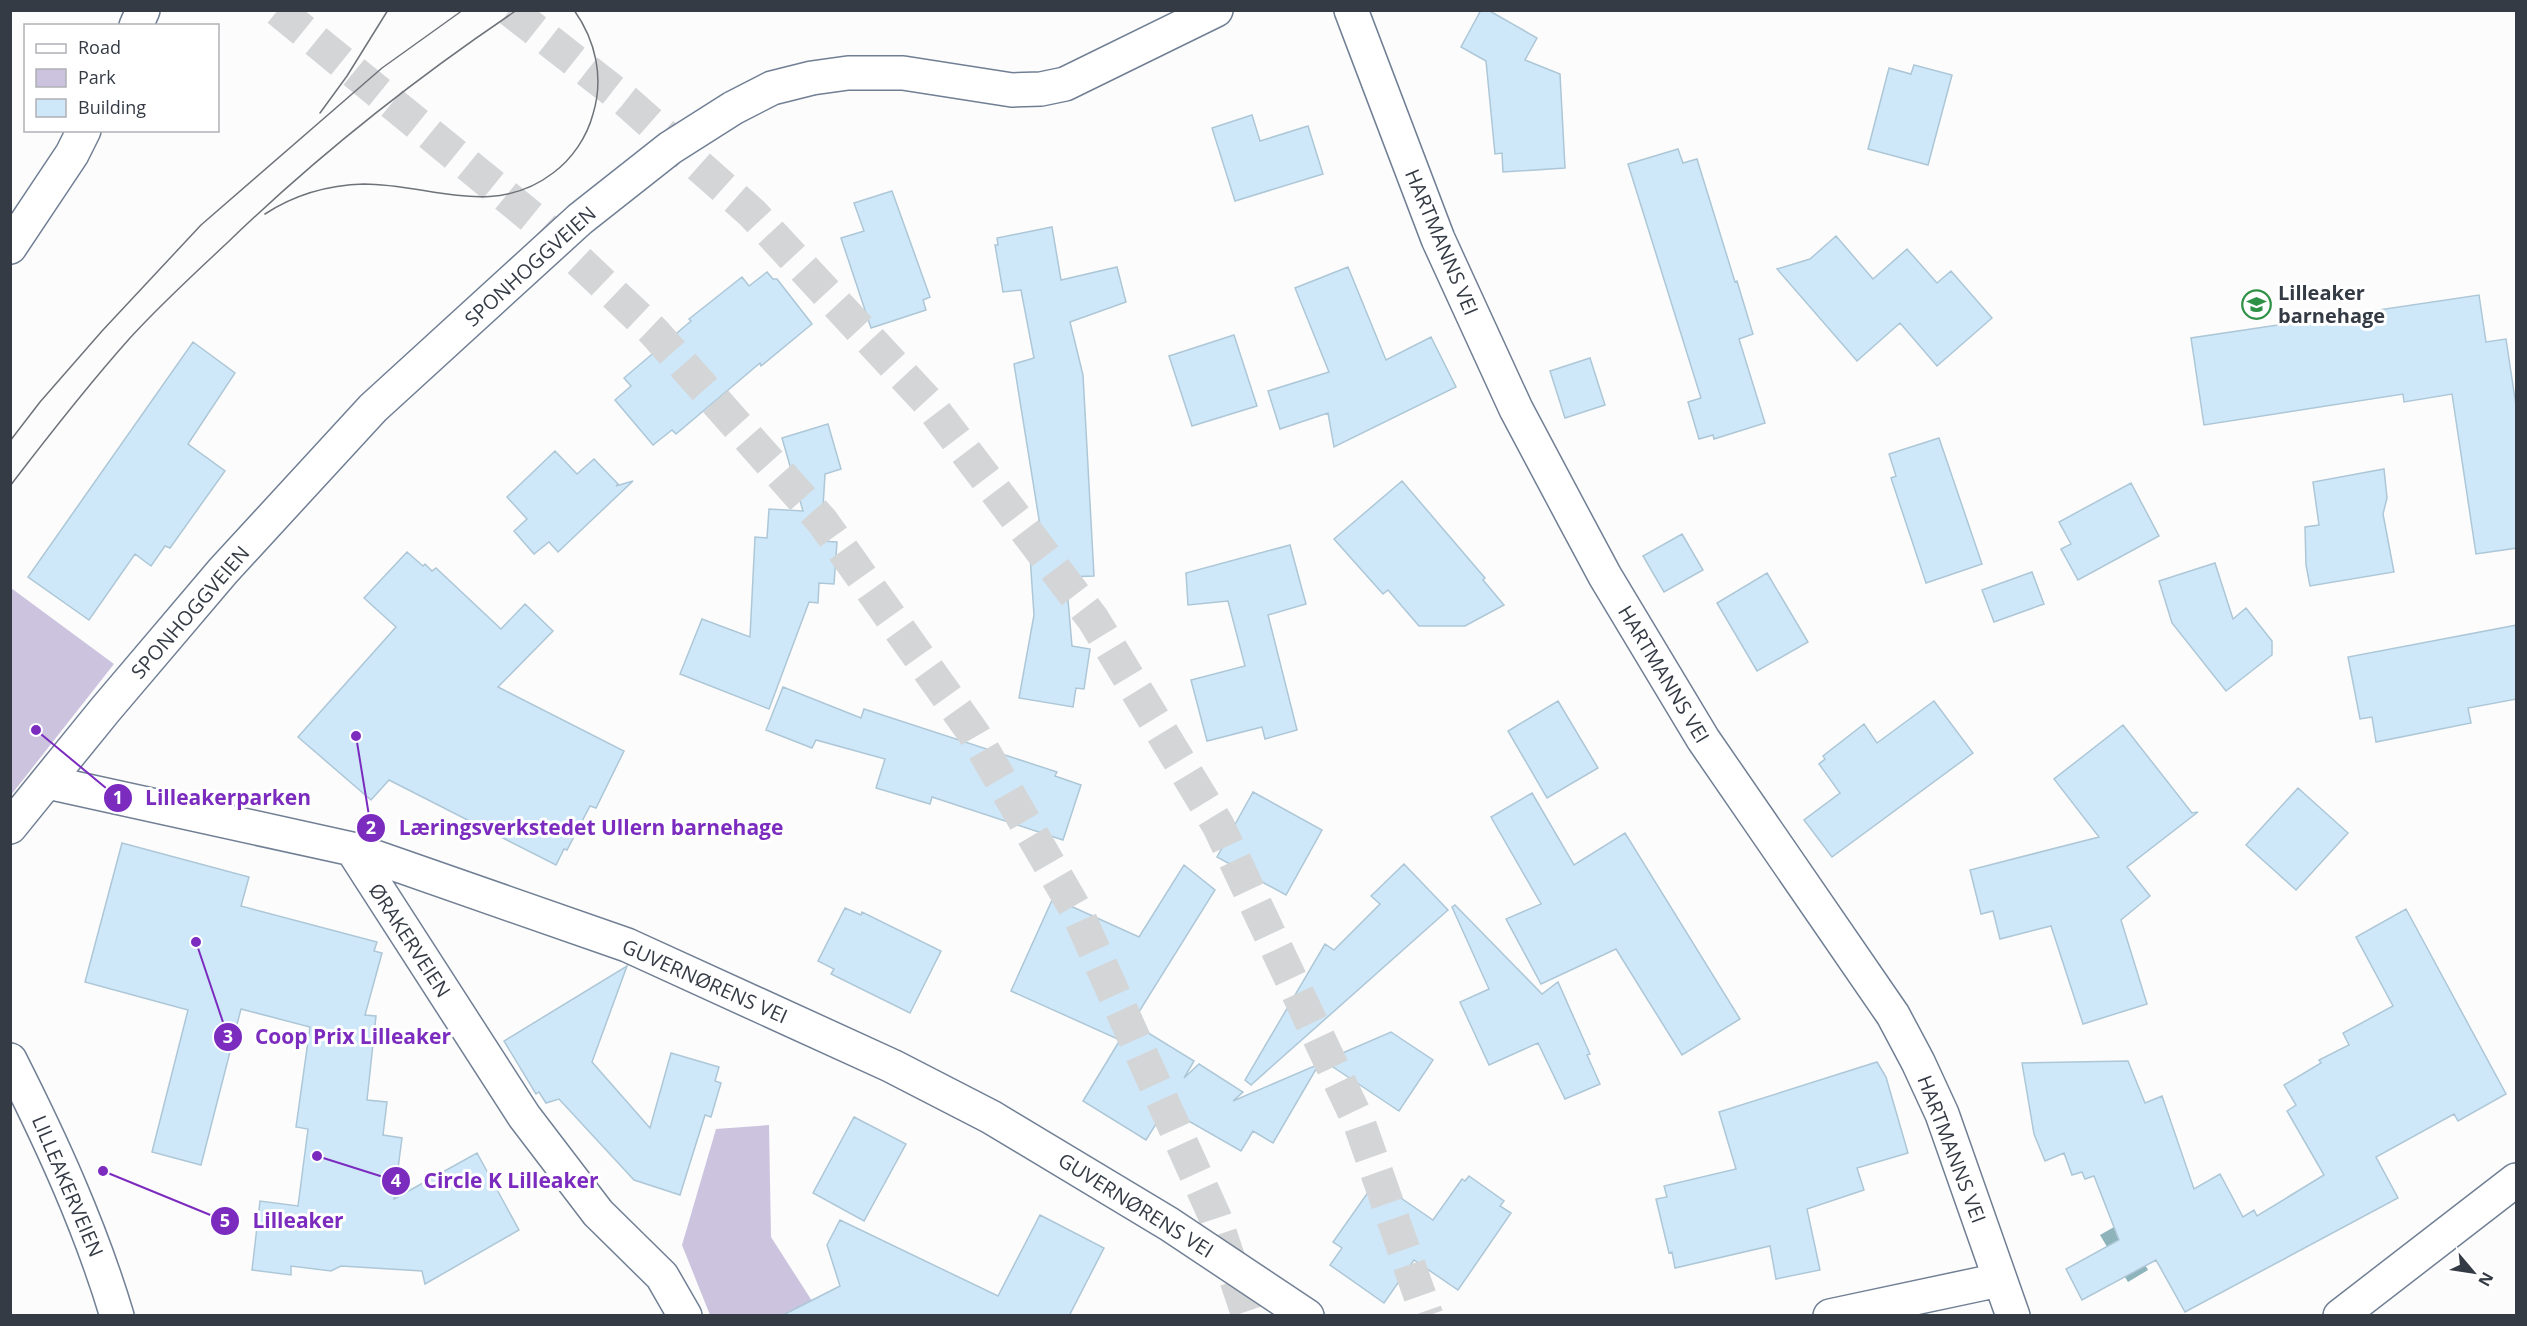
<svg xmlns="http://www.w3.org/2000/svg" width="2527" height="1326" viewBox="0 0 2527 1326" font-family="'Open Sans',sans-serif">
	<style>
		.green { fill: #ccc3de }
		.water { fill: #8db3bb }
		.building { fill: #cee8f9; stroke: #adc7d7; stroke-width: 1.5 }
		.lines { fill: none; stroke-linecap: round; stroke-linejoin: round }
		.highway-tunnel { stroke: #d4d5d7; stroke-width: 33; stroke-dasharray: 33 16; stroke-linecap: butt }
		.minor-casing { stroke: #707f94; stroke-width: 36 }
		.major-casing { stroke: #707f94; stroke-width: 36 }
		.minor { stroke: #fff; stroke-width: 33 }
		.major { stroke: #fff; stroke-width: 33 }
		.tram { stroke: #6e737a; stroke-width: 1.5 }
		.labels { text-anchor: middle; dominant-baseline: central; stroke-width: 6; stroke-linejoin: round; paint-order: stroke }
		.street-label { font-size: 20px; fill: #353b45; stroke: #fff }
		.poi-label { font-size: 20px; font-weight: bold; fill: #353b45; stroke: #fff; text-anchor: start }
		.leader { fill: none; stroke: #7b2cbf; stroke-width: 2 }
		.callout-dot { fill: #7b2cbf; stroke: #fff; stroke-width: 2 }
		.mark-label { font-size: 18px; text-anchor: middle; font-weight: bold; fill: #fff }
		.callout-label { font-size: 21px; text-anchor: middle; font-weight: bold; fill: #7b2cbf; stroke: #fff; stroke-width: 6; stroke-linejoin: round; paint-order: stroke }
	</style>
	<rect width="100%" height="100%" fill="#fcfcfc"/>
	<path class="green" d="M11,588L114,664L11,795Z
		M769,1125L771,1237L821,1315H710L682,1245L716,1129Z"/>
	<path class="water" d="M2121,1223L2148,1270L2128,1282L2100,1235Z"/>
	<path class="building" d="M1481,10H1488L1537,38L1525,60L1560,74L1565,168L1503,172L1502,153L1495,154L1486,61L1461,47Z
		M1914,65L1952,75L1928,165L1868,149L1889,68L1911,74Z
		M1252,115L1260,141L1308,126L1323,174L1235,201L1212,128Z
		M1678,149L1683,163L1697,159L1735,282L1737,281L1753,334L1739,339L1765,423L1714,439L1713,435L1699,439L1688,402L1701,398L1628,164Z
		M892,191L930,297L923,300L926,310L871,328L841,238L864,231L854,203Z
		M1052,227L1061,280L1117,267L1126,302L1070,322L1083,375L1094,576L1066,577L1072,646L1090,649L1084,689L1076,688L1073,707L1019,698L1034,615L1029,541L1042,538L1014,364L1034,358L1021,290L1003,292L995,245H998L997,238Z
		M1836,236L1873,279L1907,249L1937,283L1951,271L1992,318L1937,366L1900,323L1857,361L1777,269L1810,259Z
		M1348,267L1386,360L1431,337L1456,387L1334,447L1328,413L1280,429L1268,391L1329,372L1295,288Z
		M767,272L773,279H777L812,324L761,366L760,363L676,434L672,430L653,445L615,400L631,386L624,378L691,321L689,319L742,277L749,286Z
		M2479,295L2486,342L2506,339L2517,412V548L2476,554L2452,394L2404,402L2403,394L2204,425L2191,338Z
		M1234,335L1257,406L1192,426L1169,356Z
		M193,342L235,373L188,444L225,471L170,548L165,546L151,566L135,554L89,620L28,577Z
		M1590,358L1605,405L1565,418L1550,371Z
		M828,424L841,469L825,474L821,541L837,542L834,584L819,583L818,603L809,602L769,709L680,674L702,619L750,637L755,537L767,538L769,509L803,511L782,438Z
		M1939,438L1982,564L1926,583L1891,478L1896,476L1889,454Z
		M555,451L577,474L594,459L618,484L616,486L633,481L558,552L549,542L534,554L514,531L527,519L507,497Z
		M2384,469L2387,498L2383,514L2394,572L2310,586L2306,565L2305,527L2319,525L2313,482Z
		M1402,481L1485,578L1483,580L1504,605L1465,626H1419L1388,590L1383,594L1334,539Z
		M2131,483L2159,536L2078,580L2061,549L2071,544L2059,522Z
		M1682,534L1703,570L1664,592L1643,556Z
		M1290,545L1306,604L1268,615L1297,730L1265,739L1262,727L1207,741L1191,680L1245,666L1228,601L1188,605L1186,573Z
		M407,552L423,566L425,564L432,571L436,568L501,629L525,604L553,631L498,687L624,751L596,808L590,806L567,850L564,849L556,865L389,780L371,800L298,737L396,627L364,598Z
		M2215,563L2233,619L2246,608L2272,641V655L2226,691L2172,623L2159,581Z
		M2032,572L2044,604L1994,622L1982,590Z
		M1767,573L1808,642L1757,671L1717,603Z
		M2517,625V699L2468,708L2471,723L2376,742L2372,717L2360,719L2348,657Z
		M783,687L861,718L864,709L1057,772L1055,776L1081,785L1063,840L932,797L930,804L876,788L885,759L816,740L812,748L766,730Z
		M1558,701L1598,768L1547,798L1508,731Z
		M1934,701L1973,753L1832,857L1804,820L1840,793L1819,764L1825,759L1823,756L1864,724L1877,743Z
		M2123,725L2192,813L2198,812L2127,867L2150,896L2121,920L2147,1004L2083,1024L2051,926L2000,939L1993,911L1981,914L1970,870L2099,837L2054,779Z
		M2298,788L2348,833L2296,890L2246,845Z
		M1253,792L1322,830L1286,895L1217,857Z
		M1532,793L1574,865L1625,833L1740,1019L1682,1055L1616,949L1541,984L1506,919L1541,904L1491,817Z
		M122,843L249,877L241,906L377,942L374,951L382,953L365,1015L376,1016L367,1100L387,1102L383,1135L402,1138L394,1199L477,1153L519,1230L425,1284L422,1271L341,1266L331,1271L291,1266V1275L252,1270L260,1201L298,1206L308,1129L296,1127L310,1027L241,1009L201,1165L152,1152L188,1010L85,982Z
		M1404,864L1448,910L1251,1085L1245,1080L1325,944L1334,950L1380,904L1371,896Z
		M1184,865L1215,890L1132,1023L1194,1061L1184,1078L1199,1064L1243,1092L1233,1101L1319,1064L1273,1143L1253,1131L1241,1151L1166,1108L1146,1140L1083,1101L1120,1040L1011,991L1053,898L1139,937Z
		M1455,905L1542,994L1558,982L1590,1054L1587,1055L1600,1084L1565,1099L1538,1043L1489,1065L1460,1002L1489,989L1452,907Z
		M845,908L861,915L862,912L941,951L910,1013L831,974L834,969L818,961Z
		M2406,909L2506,1094L2458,1121L2454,1114L2376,1157L2398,1198L2185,1312L2156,1260L2082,1300L2066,1269L2119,1240L2094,1176L2085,1179L2082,1172L2072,1175L2064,1153L2045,1161L2034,1134L2022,1063L2128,1061L2145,1103L2162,1096L2194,1189L2220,1174L2243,1217L2254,1210L2257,1216L2324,1175L2287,1111L2296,1105L2284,1085L2321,1063L2319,1060L2349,1045L2343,1033L2393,1006L2356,937Z
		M627,966L592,1062L650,1128L671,1053L719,1067L715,1081L721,1083L711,1117L705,1115L680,1195L634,1180L559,1099L546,1103L539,1092L536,1094L504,1041Z
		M1391,1032L1433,1060L1399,1111L1324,1061Z
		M1877,1062L1886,1077L1908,1153L1857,1168L1864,1190L1807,1209L1820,1270L1776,1279L1770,1246L1675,1268L1672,1252L1669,1253L1656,1199L1667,1197L1664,1186L1736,1169L1719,1112Z
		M854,1117L906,1144L864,1221L813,1193Z
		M1469,1176L1504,1201L1500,1206L1511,1213L1458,1290L1414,1260L1384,1303L1330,1265L1342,1248L1333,1242L1376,1181L1433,1220L1462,1179L1465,1181Z
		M1040,1215L1104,1248L1069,1316H781L840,1286L827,1245L840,1220L998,1296Z"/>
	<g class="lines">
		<path class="highway-tunnel" d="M278,10L540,224L654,332L822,521L974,734L1077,912L1215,1217L1248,1316
			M510,10L626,101L752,213L927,401L1093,619L1218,825L1360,1125L1427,1316"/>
		<defs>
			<path id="minor" d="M1351,10L1438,239L1516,409L1575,520L1605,576L1703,739L1893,1015L1918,1062L1942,1114L2013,1316
				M136,26L143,10
				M10,247L72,154L84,130
				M47,782L352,849L627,945L892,1066L991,1117L1169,1224L1307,1316
				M10,827L105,710L223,571L373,408L580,219L670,148L733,108L772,88L812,78L848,73H903L1012,90L1041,89L1065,84L1216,10
				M352,849L524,1116L598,1213L662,1276L685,1316
				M1830,1316L1999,1280
				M2340,1316L2516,1180"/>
			<path id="major" d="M10,1060C52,1143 90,1226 117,1316"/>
		</defs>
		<use href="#minor" class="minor-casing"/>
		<use href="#major" class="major-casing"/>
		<use href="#minor" class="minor"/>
		<use href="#major" class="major"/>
		<path class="tram" d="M320,113L347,76L388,10
			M265,214C294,195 329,185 364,184C430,184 493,219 553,173C572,159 587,137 593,114C604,78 596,41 574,10
			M10,441L40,402L102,331L201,225L382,68L463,10
			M10,486C49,435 88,385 130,338C161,304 194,274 227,243C317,156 413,80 517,10"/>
	</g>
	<defs>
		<symbol id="school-ring" viewBox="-11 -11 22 22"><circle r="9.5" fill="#fff" stroke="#2f9146" stroke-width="1.5"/><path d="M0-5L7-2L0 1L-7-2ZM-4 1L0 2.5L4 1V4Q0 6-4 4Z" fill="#2f9146"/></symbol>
	</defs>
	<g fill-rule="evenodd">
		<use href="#school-ring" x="2240" y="288" width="33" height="33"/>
	</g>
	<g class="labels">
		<g class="street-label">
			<text transform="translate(1442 242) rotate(67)">HARTMANNS VEI</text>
			<text transform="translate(530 266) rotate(-42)">SPONHOGGVEIEN</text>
			<text transform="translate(190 612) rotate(-49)">SPONHOGGVEIEN</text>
			<text transform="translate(1664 674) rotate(59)">HARTMANNS VEI</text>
			<text transform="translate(410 940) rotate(57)">ØRAKERVEIEN</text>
			<text transform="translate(705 981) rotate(24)">GUVERNØRENS VEI</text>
			<text transform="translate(1952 1149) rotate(69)">HARTMANNS VEI</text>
			<text transform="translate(68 1186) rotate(67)">LILLEAKERVEIEN</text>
			<text transform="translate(1136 1205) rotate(32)">GUVERNØRENS VEI</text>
		</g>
		<g class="poi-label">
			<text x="2278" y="292">Lilleaker<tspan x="2278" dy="23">barnehage</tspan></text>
		</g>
	</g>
	<path class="leader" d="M36 730L118 798M356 736L371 828M196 942L228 1037M317 1156L396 1181M103 1171L225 1221"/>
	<g class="callout-dot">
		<circle cx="36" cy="730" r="6"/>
		<circle cx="356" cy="736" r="6"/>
		<circle cx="196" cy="942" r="6"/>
		<circle cx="317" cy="1156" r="6"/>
		<circle cx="103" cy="1171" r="6"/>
		<circle cx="118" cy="798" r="15"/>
		<circle cx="371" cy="828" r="15"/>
		<circle cx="228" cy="1037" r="15"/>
		<circle cx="396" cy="1181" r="15"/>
		<circle cx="225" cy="1221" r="15"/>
	</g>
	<g class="mark-label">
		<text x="118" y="804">1</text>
		<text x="371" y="834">2</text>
		<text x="228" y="1043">3</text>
		<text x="396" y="1187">4</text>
		<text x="225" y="1227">5</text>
	</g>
	<g class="callout-label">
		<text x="228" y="805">Lilleakerparken</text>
		<text x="591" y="835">Læringsverkstedet Ullern barnehage</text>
		<text x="353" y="1044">Coop Prix Lilleaker</text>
		<text x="511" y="1188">Circle K Lilleaker</text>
		<text x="298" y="1228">Lilleaker</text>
	</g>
	<rect width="2527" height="1326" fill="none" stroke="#353b45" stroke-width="24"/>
	<rect x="24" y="24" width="195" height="108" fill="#ffffff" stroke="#aeb1b5" stroke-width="1.5"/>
	<rect x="36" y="44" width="30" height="9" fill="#ffffff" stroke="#aeb1b5" stroke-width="1.5"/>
	<text x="78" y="54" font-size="18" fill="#353b45">Road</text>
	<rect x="36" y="69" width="30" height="18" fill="#ccc3de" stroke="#aeb1b5" stroke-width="1.5"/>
	<text x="78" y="84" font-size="18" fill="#353b45">Park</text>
	<rect x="36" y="99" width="30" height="18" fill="#cee8f9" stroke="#aeb1b5" stroke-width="1.5"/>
	<text x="78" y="114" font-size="18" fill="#353b45">Building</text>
	<g transform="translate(2473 1272) rotate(119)" stroke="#ffffff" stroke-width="4.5" paint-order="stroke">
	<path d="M0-4.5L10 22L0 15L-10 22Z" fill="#353b45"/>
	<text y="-9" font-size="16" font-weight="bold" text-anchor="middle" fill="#353b45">N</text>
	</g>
</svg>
